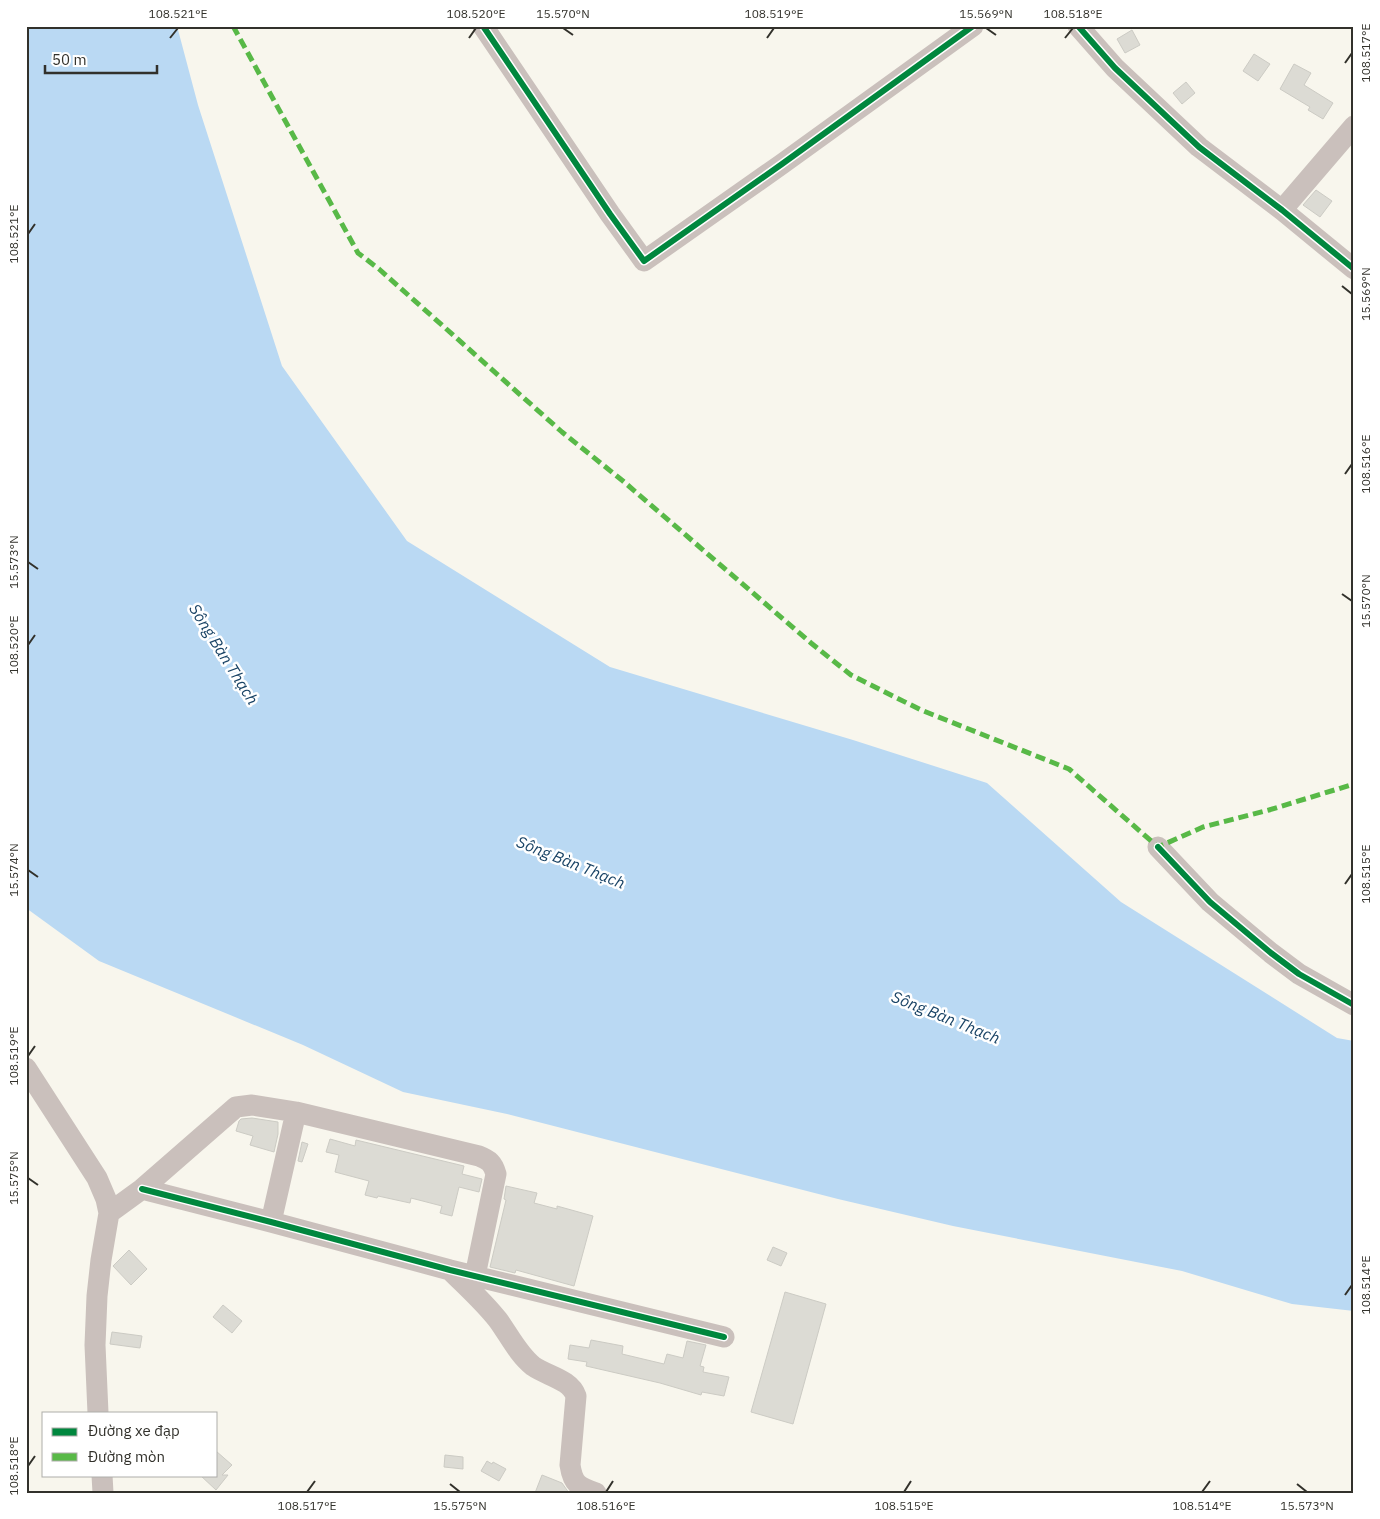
<svg xmlns="http://www.w3.org/2000/svg" width="1380" height="1519" viewBox="0 0 1380 1519" font-family="'IBM Plex Sans',sans-serif">
	<style>
		.water { fill: #bad9f3 }
		.building { fill: #dcdbd4; stroke: #cccbc4 }
		.lines { fill: none; stroke-linecap: round; stroke-linejoin: round }
		.minor { stroke: #cac0bc; stroke-width: 21 }
		.quiet { stroke: #58b947; stroke-width: 5; stroke-dasharray: 10 5; stroke-linecap: butt }
		.cycleway-casing { stroke: #fff; stroke-width: 9 }
		.cycleway { stroke: #00873e; stroke-width: 6 }
		.ticks { fill: none; stroke: #32312b; stroke-width: 2 }
		.labels { text-anchor: middle; dominant-baseline: central; stroke-width: 5; stroke-linejoin: round; paint-order: stroke }
		.water-label { font-size: 16px; font-style: italic; fill: #194365; stroke: #fff }
		.neatline { fill: none; stroke: #32312b; stroke-width: 2 }
		.ticks-label { font-size: 12px; text-anchor: middle; fill: #32312b }
	</style>
	<rect width="100%" height="100%" fill="#f8f6ed"/>
	<path class="water" d="M26,26H177L198,105L282,366L407,541L610,667L853,740L987,783L1121,902L1337,1038L1354,1041V1311L1292,1304L1182,1271L953,1226L838,1199L507,1114L403,1092L303,1045L99,961L26,908Z"/>
	<path class="building" d="M1132,30L1140,45L1125,53L1117,39Z
		M1254,54L1270,64L1258,81L1243,71Z
		M1294,64L1311,73L1304,85L1333,103L1323,119L1308,110L1310,107L1280,89Z
		M1186,82L1195,93L1182,104L1173,93Z
		M1316,190L1332,201L1320,217L1303,205Z
		M252,1118L278,1122V1134L274,1152L250,1145L253,1136L236,1131L239,1121L241,1119Z
		M330,1139L355,1146L356,1140L464,1166L462,1174L482,1179L479,1192L459,1187L452,1216L440,1213L442,1206L411,1198L410,1203L378,1196L377,1198L365,1195L369,1181L335,1172L339,1155L326,1152Z
		M302,1142L308,1144L302,1162L298,1161Z
		M506,1186L537,1193L534,1203L557,1209V1206L593,1216L574,1286L516,1270L515,1273L490,1267L506,1200L504,1199Z
		M773,1247L787,1253L781,1266L767,1260Z
		M129,1250L147,1269L131,1285L113,1266Z
		M785,1292L826,1304L793,1424L751,1412Z
		M223,1305L242,1321L232,1333L213,1317Z
		M112,1332L142,1336L140,1348L110,1344Z
		M591,1340L623,1346L622,1354L664,1364L667,1354L683,1358L687,1341L706,1345L700,1366L704,1367L703,1372L729,1377L724,1396L702,1392L701,1395L660,1383L586,1366L587,1362L568,1359L570,1345L589,1348Z
		M216,1451L232,1465L222,1475H228L216,1490L200,1475H216Z
		M445,1455L463,1457V1469L444,1467Z
		M487,1461L492,1464L493,1462L506,1469L499,1481L481,1471Z
		M542,1475L562,1483L569,1493H535Z"/>
	<g class="lines">
		<path class="minor" d="M483,26L610,214L644,261L782,164L973,26
			M1078,26L1115,68L1199,147L1282,210L1354,269
			M1282,210L1354,126
			M1158,847L1210,902L1271,953L1299,974L1354,1005
			M26,1068L97,1178L106,1199L109,1213L101,1260L97,1296L95,1345L98,1413
			M142,1189L271,1222L450,1270L724,1337
			M109,1213L142,1189L236,1107L252,1105L296,1112L479,1156C489,1160 493,1163 496,1174L475,1276
			M271,1222L296,1112
			M450,1270C466,1286 484,1302 498,1320C509,1335 518,1354 533,1366C547,1376 570,1379 576,1396L570,1465C573,1485 579,1487 596,1493
			M102,1475L103,1493"/>
		<path class="quiet" d="M233,26L358,253L379,269L562,432L623,481L811,643L851,675L921,710L1069,769L1158,847L1203,827L1269,810L1354,784"/>
		<defs>
			<path id="cycleway" d="M483,26L610,214L644,261L782,164L973,26
				M1078,26L1115,68L1199,147L1282,210L1354,269
				M1158,847L1210,902L1271,953L1299,974L1354,1005
				M142,1189L271,1222L450,1270L724,1337"/>
		</defs>
		<use href="#cycleway" class="cycleway-casing"/>
		<use href="#cycleway" class="cycleway"/>
	</g>
	<path class="ticks" d="M563,28L573,35M986,28L996,35M170,38L178,28M469,38L476,28M767,38L774,28M1065,38L1073,28M1345,63L1352,53M28,234L35,224M1342,286L1352,294M1345,474L1352,464M28,562L38,569M1342,594L1352,601M28,645L35,635M28,870L38,877M1345,884L1352,874M28,1056L35,1046M28,1178L38,1185M1345,1295L1352,1285M28,1466L35,1456M450,1484L460,1492M1297,1484L1307,1492M307,1492L315,1481M606,1492L613,1481M904,1492L911,1481M1202,1492L1210,1481"/>
	<g class="labels">
		<g class="water-label">
			<text transform="translate(224 654) rotate(58)">Sông Bàn Thạch</text>
			<text transform="translate(571 862) rotate(22)">Sông Bàn Thạch</text>
			<text transform="translate(946 1017) rotate(22)">Sông Bàn Thạch</text>
		</g>
	</g>
	<rect width="1380" height="1519" fill="none" stroke="#ffffff" stroke-width="55"/>
	<rect x="42" y="1412" width="175" height="65" fill="#ffffff" stroke="#adadaa"/>
	<rect x="52" y="1428" width="25" height="8" fill="#00873e" stroke="#adadaa"/>
	<text x="88" y="1436" font-size="15" fill="#32312b">Đường xe đạp</text>
	<rect x="52" y="1453" width="25" height="8" fill="#58b947" stroke="#adadaa"/>
	<text x="88" y="1462" font-size="15" fill="#32312b">Đường mòn</text>
	<path d="M45 65v8h112v-8" fill="none" stroke="#32312b" stroke-width="2.5"/>
	<text x="52" y="65" font-size="15" fill="#32312b" stroke="#ffffff" stroke-width="4" paint-order="stroke">50 m</text>
	<rect x="28" y="28" width="1324" height="1464" class="neatline"/>
	<g class="ticks-label">
		<text x="178" y="18">108.521°E</text>
		<text x="476" y="18">108.520°E</text>
		<text x="563" y="18">15.570°N</text>
		<text x="774" y="18">108.519°E</text>
		<text x="986" y="18">15.569°N</text>
		<text x="1073" y="18">108.518°E</text>
		<text transform="translate(1366 53) rotate(-90)" y="4">108.517°E</text>
		<text transform="translate(14 234) rotate(-90)" y="4">108.521°E</text>
		<text transform="translate(1366 294) rotate(-90)" y="4">15.569°N</text>
		<text transform="translate(1366 464) rotate(-90)" y="4">108.516°E</text>
		<text transform="translate(14 562) rotate(-90)" y="4">15.573°N</text>
		<text transform="translate(1366 601) rotate(-90)" y="4">15.570°N</text>
		<text transform="translate(14 645) rotate(-90)" y="4">108.520°E</text>
		<text transform="translate(14 870) rotate(-90)" y="4">15.574°N</text>
		<text transform="translate(1366 874) rotate(-90)" y="4">108.515°E</text>
		<text transform="translate(14 1056) rotate(-90)" y="4">108.519°E</text>
		<text transform="translate(14 1178) rotate(-90)" y="4">15.575°N</text>
		<text transform="translate(1366 1285) rotate(-90)" y="4">108.514°E</text>
		<text transform="translate(14 1466) rotate(-90)" y="4">108.518°E</text>
		<text x="307" y="1510">108.517°E</text>
		<text x="460" y="1510">15.575°N</text>
		<text x="606" y="1510">108.516°E</text>
		<text x="904" y="1510">108.515°E</text>
		<text x="1202" y="1510">108.514°E</text>
		<text x="1307" y="1510">15.573°N</text>
	</g>
</svg>
